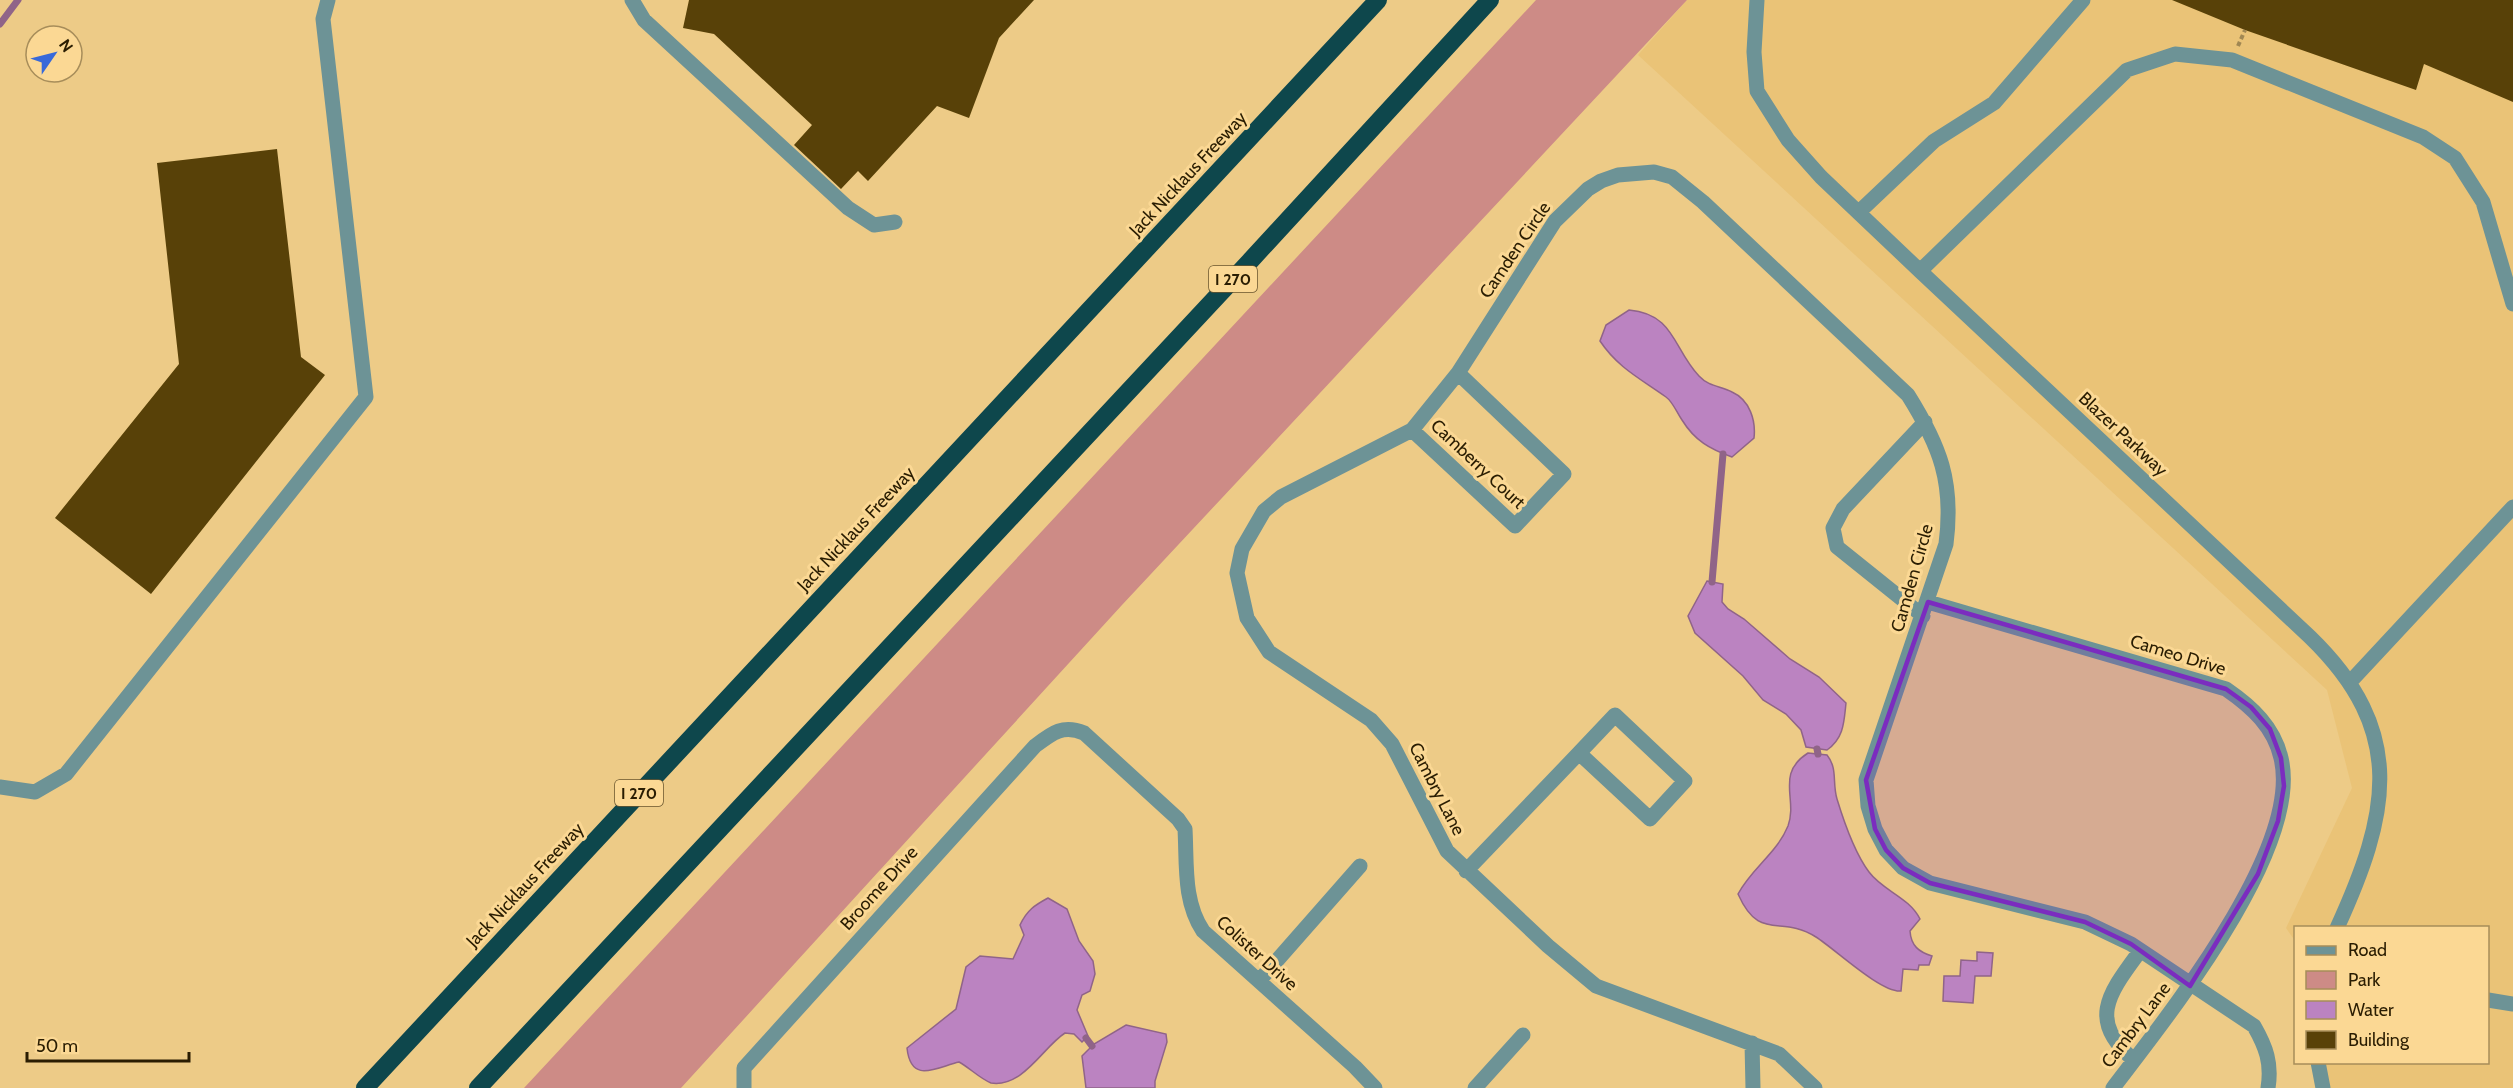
<svg xmlns="http://www.w3.org/2000/svg" width="2513" height="1088" viewBox="0 0 2513 1088" font-family="Cabin,sans-serif">
	<style>
		.built { fill: #eac377 }
		.green { fill: #cd8b86 }
		.water { fill: #bb83c1; stroke: #906488; stroke-width: 1.5 }
		.lines { fill: none; stroke-linecap: round; stroke-linejoin: round }
		.stream { stroke: #906488; stroke-width: 7 }
		.building { fill: #584108 }
		.path { stroke: #a08753; stroke-width: 4; stroke-dasharray: 4.5 3; stroke-linecap: butt }
		.minor { stroke: #6d9396; stroke-width: 15 }
		.highway { stroke: #0e474c; stroke-width: 18 }
		.marked { fill: #7b2cbf; fill-opacity: 0.2; stroke: #7b2cbf; stroke-width: 4.5; stroke-linejoin: round }
		.labels { text-anchor: middle; dominant-baseline: central; stroke-width: 6; stroke-linejoin: round; paint-order: stroke }
		.shield { fill: #fbd894; stroke: #69552e; stroke-width: 1.5 }
		.shield-label { font-size: 16px; font-weight: bold; fill: #2a1d02 }
		.street-label { font-size: 18px; fill: #2a1d02; stroke: #fbd894 }
	</style>
	<rect width="100%" height="100%" fill="#edcb87"/>
	<path class="built" d="M1687,0H2513V1088H2323L2318,1063L2488,1062V928H2296L2295,941L2286,928L2352,788L2327,690L1638,55Z"/>
	<path class="green" d="M1536,0H1687L1122,605L681,1088H524Z"/>
	<path class="water" d="M1629,310C1675,314 1673,349 1699,376C1709,387 1721,386 1732,392C1750,400 1756,421 1754,438L1732,457C1710,449 1695,441 1682,420C1677,413 1673,402 1666,397C1641,379 1618,368 1600,341L1606,325Z
		M1707,581L1723,584L1722,602L1728,609L1744,619L1790,659L1819,677L1846,703C1844,722 1844,738 1827,750L1806,747L1801,730L1786,714L1763,700L1743,676L1695,633L1688,616Z
		M1808,753L1827,755C1838,769 1832,782 1837,799C1844,822 1854,852 1869,872C1883,891 1909,897 1920,919L1910,931C1911,946 1919,952 1932,956L1929,965H1919L1918,970L1903,969L1901,991C1881,993 1835,949 1816,937C1780,914 1760,943 1738,894C1752,868 1777,853 1788,826C1798,799 1775,774 1808,753Z
		M1048,898L1067,909L1079,941L1093,961L1095,974L1090,991L1082,995L1077,1010L1088,1036L1082,1042L1074,1034L1065,1033C1043,1047 1023,1088 991,1083C979,1078 970,1068 959,1062C937,1067 911,1085 907,1048L956,1009L966,967L980,956L1013,959L1024,935L1020,925C1027,910 1035,905 1048,898Z
		M1977,952L1993,953L1991,976H1975L1973,1003L1943,1001L1944,976H1960L1961,960L1977,961Z
		M1126,1025L1166,1034L1167,1042L1155,1081V1088H1086L1082,1056L1094,1044Z"/>
	<g class="lines">
		<path class="stream" d="M0,24L18,0
			M1712,582L1723,454
			M1817,749L1818,754
			M1086,1038L1092,1046"/>
	</g>
	<path class="building" d="M689,0H1034L999,38L969,118L937,106L868,181L858,171L841,189L794,145L812,125L714,34L683,28Z
		M2172,0H2513V102L2424,64L2416,90L2245,30Z
		M277,149L301,357L325,375L151,594L55,518L179,364L157,163Z"/>
	<g class="lines">
		<path class="path" d="M2238,46L2245,30"/>
		<path class="minor" d="M632,0L644,20L848,208L874,225L895,222
			M1757,0L1754,52L1757,91L1788,140L1821,177L1920,271L2310,637C2408,732 2389,814 2337,928
			M1859,212L1934,141L1994,103L2083,0
			M1920,271L2127,70L2175,54L2232,60L2423,137L2455,158L2483,202L2513,304
			M1412,430L1515,526L1564,474L1458,373
			M1928,602L2226,689C2252,707 2274,727 2281,758C2303,849 2166,1018 2113,1088
			M1923,616L1837,547L1833,528L1843,509L1925,422
			M2351,681L2513,507
			M1615,715L1685,781L1650,819L1579,753Z
			M0,787L35,792L66,774L366,397L323,19L328,0
			M1466,871L1579,753
			M1259,981L1360,866
			M2488,1000L2513,1004
			M1752,1043L1753,1088
			M2134,1060C2086,1020 2110,992 2140,951
			M2318,1062L2323,1088
			M744,1088V1068L1035,746C1052,733 1063,724 1084,733L1178,819L1185,829C1187,864 1183,901 1203,931L1355,1067L1375,1088
			M1475,1088L1523,1035
			M1815,1088L1779,1054L1596,986L1548,946L1447,851L1392,744L1371,720L1269,652L1247,618L1237,573L1242,549L1264,511L1281,497L1412,430L1458,373L1555,221L1588,189L1601,181L1618,175L1654,172L1672,177L1703,202L1908,395C1940,446 1954,482 1946,544L1866,780L1868,806L1875,829L1886,850L1903,868L1930,883L2085,922L2131,944L2254,1026C2266,1047 2272,1063 2268,1088"/>
		<path class="highway" d="M365,1088L1378,0
			M478,1088L1251,260L1490,0"/>
	</g>
	<path class="marked" d="M1928,602L2226,689L2251,707L2270,729L2281,758L2284,786L2278,821L2258,874L2190,986L2131,944L2085,922L1930,883L1903,868L1886,850L1875,829L1866,780Z"/>
	<g class="labels">
		<g class="shield">
			<rect x="1209" y="266" width="48" height="26" rx="4.5"/>
			<rect x="615" y="780" width="48" height="26" rx="4.5"/>
		</g>
		<g class="shield-label">
			<text x="1233" y="279">I 270</text>
			<text x="639" y="793">I 270</text>
		</g>
		<g class="street-label">
			<text transform="translate(1188 174) rotate(-47)">Jack Nicklaus Freeway</text>
			<text transform="translate(1515 250) rotate(-56)">Camden Circle</text>
			<text transform="translate(2123 434) rotate(43)">Blazer Parkway</text>
			<text transform="translate(1478 464) rotate(43)">Camberry Court</text>
			<text transform="translate(856 529) rotate(-47)">Jack Nicklaus Freeway</text>
			<text transform="translate(1912 578) rotate(-74)">Camden Circle</text>
			<text transform="translate(2178 655) rotate(17)">Cameo Drive</text>
			<text transform="translate(1437 789) rotate(63)">Cambry Lane</text>
			<text transform="translate(525 885) rotate(-47)">Jack Nicklaus Freeway</text>
			<text transform="translate(879 888) rotate(-48)">Broome Drive</text>
			<text transform="translate(1257 953) rotate(42)">Colister Drive</text>
			<text transform="translate(2136 1025) rotate(-53)">Cambry Lane</text>
		</g>
	</g>
	<rect x="2294" y="926" width="195" height="138" fill="#fbd894" stroke="#a78d5a" stroke-width="1.5"/>
	<rect x="2306" y="946" width="30" height="9" fill="#6d9396" stroke="#a78d5a" stroke-width="1.5"/>
	<text x="2348" y="956" font-size="18" fill="#2a1d02">Road</text>
	<rect x="2306" y="971" width="30" height="18" fill="#cd8b86" stroke="#a78d5a" stroke-width="1.5"/>
	<text x="2348" y="986" font-size="18" fill="#2a1d02">Park</text>
	<rect x="2306" y="1001" width="30" height="18" fill="#bb83c1" stroke="#a78d5a" stroke-width="1.5"/>
	<text x="2348" y="1016" font-size="18" fill="#2a1d02">Water</text>
	<rect x="2306" y="1031" width="30" height="18" fill="#584108" stroke="#a78d5a" stroke-width="1.5"/>
	<text x="2348" y="1046" font-size="18" fill="#2a1d02">Building</text>
	<g transform="translate(54 54) rotate(55)"><circle r="28" fill="#fbd894" stroke="#a78d5a" stroke-width="1.5"/>
	<path d="M0-4.5L10 22L0 15L-10 22Z" fill="#3869d9"/>
	<text y="-9" font-size="16" font-weight="bold" text-anchor="middle" fill="#2a1d02">N</text>
	</g>
	<path d="M27 1052v9h162v-9" fill="none" stroke="#2a1d02" stroke-width="3"/>
	<text x="36" y="1052" font-size="18" fill="#2a1d02" stroke="#fbd894" stroke-width="4.5" paint-order="stroke">50 m</text>
</svg>
